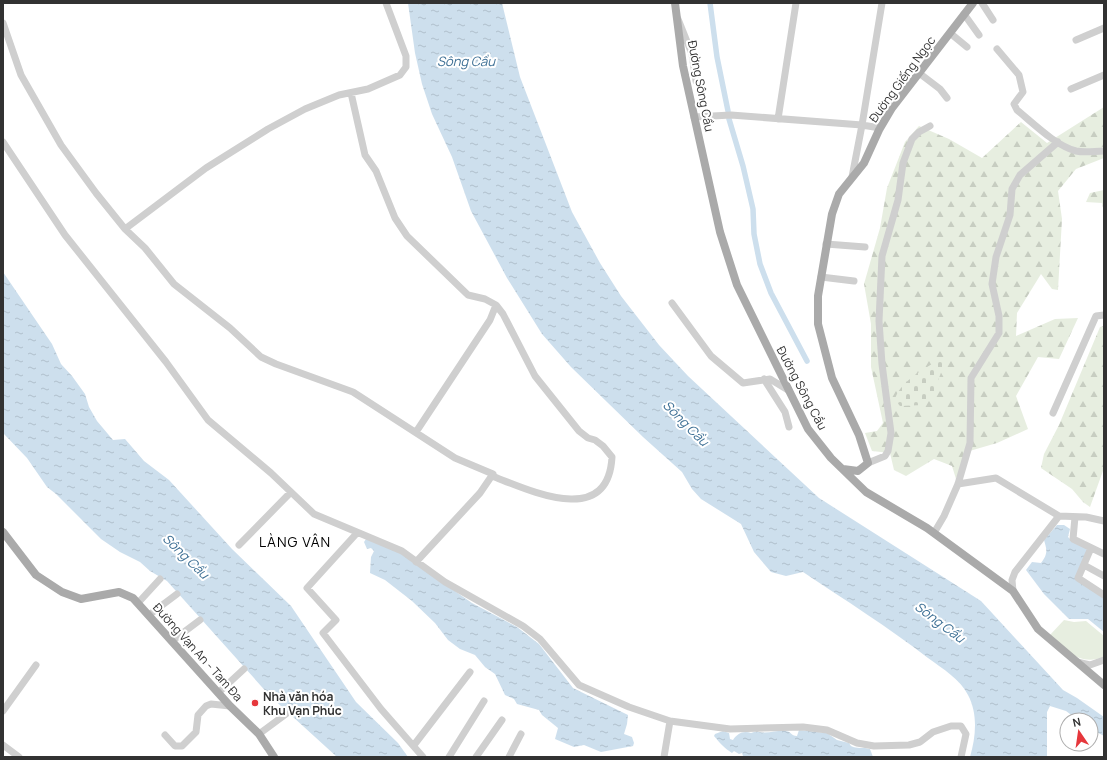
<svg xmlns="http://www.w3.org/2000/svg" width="1107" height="760" viewBox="0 0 1107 760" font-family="Manrope,sans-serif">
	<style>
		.forest { fill: url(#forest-firs) }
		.cemetery { fill: url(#cemetery-stones) }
		.park { fill: #e7eee0 }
		.water { fill: url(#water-ripples) }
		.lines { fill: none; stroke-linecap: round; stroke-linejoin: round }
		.canal { stroke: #cddfed; stroke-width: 5.5 }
		.minor { stroke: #cfcfcf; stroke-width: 7 }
		.major { stroke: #aaa; stroke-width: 8 }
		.poi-dot { fill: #e6373c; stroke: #fff; stroke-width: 1.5 }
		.labels { text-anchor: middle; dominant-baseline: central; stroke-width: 4; stroke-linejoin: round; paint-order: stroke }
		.street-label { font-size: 12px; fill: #323232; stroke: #fff }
		.poi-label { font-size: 12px; font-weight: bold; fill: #323232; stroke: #fff; text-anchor: start }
		.water-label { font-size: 13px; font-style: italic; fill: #3e7095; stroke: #fff }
		.quarter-label { font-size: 14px; letter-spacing: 1px; fill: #000; stroke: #fff }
	</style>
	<defs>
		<pattern id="forest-firs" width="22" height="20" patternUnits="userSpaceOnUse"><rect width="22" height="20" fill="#e7eee0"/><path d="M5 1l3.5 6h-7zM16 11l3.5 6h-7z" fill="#c7cdc1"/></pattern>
		<pattern id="cemetery-stones" width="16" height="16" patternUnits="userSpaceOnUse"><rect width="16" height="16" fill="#e7eee0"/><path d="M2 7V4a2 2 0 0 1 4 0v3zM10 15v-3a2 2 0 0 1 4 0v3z" fill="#c7cdc1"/></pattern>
		<pattern id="water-ripples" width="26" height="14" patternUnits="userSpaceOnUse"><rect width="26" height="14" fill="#cddfed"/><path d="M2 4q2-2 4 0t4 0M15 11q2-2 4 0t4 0" fill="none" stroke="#b0c0cc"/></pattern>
	</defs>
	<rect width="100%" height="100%" fill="#fff"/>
	<path class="forest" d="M1104,107V158L1076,169L1058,191L1062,219L1058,290L1052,289L1041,274L1017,313L1016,336L1055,319L1078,318L1059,359L1038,357L1016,396L1028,429L997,443L966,452L956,479L952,466L934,459L906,476L894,470L890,453L872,451L865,433L877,431L883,423L871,367V324L864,284L880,228L887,188L905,142L919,126L949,139L982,158L1021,122L1047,143Z
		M1104,190V213L1102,203L1086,202L1090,193Z
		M1104,326V468L1090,507L1083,502L1072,489L1041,468L1044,454L1059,425L1100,327Z"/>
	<path class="cemetery" d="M939,360L945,362L931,399L923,405L900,406L895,400C898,383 925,368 939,360Z"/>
	<path class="park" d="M1064,620L1074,622L1086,621L1104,636V657C1079,666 1068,651 1050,635Z"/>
	<path class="water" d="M408,3H502L520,77L572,212L600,263L621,296L659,345L688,376L819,498L981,601L1063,690L1077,698L1104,717V736L1091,729V720H1078L1066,711L1050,706L1047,712V757H970C976,736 978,714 968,695C960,679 943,669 928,658C888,627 845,600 803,572L786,576L771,572L754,552L741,524L701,499L692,489L682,472L643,437L571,367L542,334L507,278L471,211L452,157L432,114L422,84L415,53Z
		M3,272L52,344L61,364L72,376L85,394L89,407L97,421L113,440L125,439L144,461L169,480L232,549L291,606L356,702L398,743L408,757H337L270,696L167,581L150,571L140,562L120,552L101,539L56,494L47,487L27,458L3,433Z
		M1057,525H1064L1070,529L1068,537L1071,540L1088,548L1076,577L1104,597V632L1088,619H1069L1044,594L1026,570L1032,562L1041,563C1048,554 1047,550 1044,540Z
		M366,539L399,552L472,603L517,627L539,644L573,688L628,715L627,724L624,734L632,737L634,743L633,746L601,752L584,745L574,747L555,739L558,728L542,715L539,710L517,704L514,699L505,695L495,674L485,667L475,655L460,649L448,640L435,623L412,601L385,580L370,573L371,557L374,551L371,548L367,549L364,542Z
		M799,730L827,733L837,740L849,743L851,746C857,749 863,747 870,749L873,757H752L751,756H743L742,753L739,754L734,751L732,753C724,748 720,743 714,736L715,734L723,731L729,733L730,739L733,740C737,734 743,730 751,733L757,731C765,735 777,730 785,731C791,731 791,736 797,736Z"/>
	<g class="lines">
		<path class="canal" d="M710,3L717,57L728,111
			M729,119L743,166L753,209L754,234L760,264L771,293L807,361"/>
		<path class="minor" d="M982,3L993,20
			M964,14L979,35
			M678,19L692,54L696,81
			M3,23L21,75L61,145L96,193L125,229L145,248L174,284L230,328L261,357L276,364L353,392L455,458L493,474L480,493L416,562
			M950,33L967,47
			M1076,40L1104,28
			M997,49L1019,75L1023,92L1014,104L1017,110C1033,123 1056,146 1076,151C1085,153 1095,151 1104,151
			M919,73L940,89L947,98
			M1071,89L1104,75
			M351,93L365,155L376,171L395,218L407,236L468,295L485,299L496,305L503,314L535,376L579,431L588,438L595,440L603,446L612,457C608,528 531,491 492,476
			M694,117L731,115L862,125L852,177
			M778,119L796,3
			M880,128L862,125L882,3
			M3,142L65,235L166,362L208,420L271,473L314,514L402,551L445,582L523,626L540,639L579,685L629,707L670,721L730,729L803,727L827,730L857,743L874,746L909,745L920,742L933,732L951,726H961L966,734L961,757
			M125,229L206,168L268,129L305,109L339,95L368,89L400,75L406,67V56L386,3
			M826,244L865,247
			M821,277L854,281
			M672,303L711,356L743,383L770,379L788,390
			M764,379L785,412L789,427
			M1053,413L1096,316L1104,315
			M416,432L490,320L496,305
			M868,463L885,456L888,451L891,433L882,364L879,321L882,256L898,200L903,163L912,139L919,132L930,126
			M958,484L996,478L1059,516
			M1075,517L1073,539L1104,554
			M357,533L307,588L336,620L323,633L381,709L423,757
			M934,533L944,516L958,484L970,443L971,378L999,333V316L992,284L996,257L1010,215L1012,189L1020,175L1058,142
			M239,545L291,492
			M1091,548L1078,578L1104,595
			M1084,565L1104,576
			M1013,591L1012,580L1015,572L1059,516L1086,517L1104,521
			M138,603L160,579
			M149,615L177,594
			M172,641L200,620
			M1077,662L1090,665L1104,660
			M218,693L244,669
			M3,711L36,665
			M259,734L286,714
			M165,735L175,746H182L196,732L198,715L206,706L211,704L230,706
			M3,745L19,757
			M414,745L470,672
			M449,757L484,701
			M476,757L502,720
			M509,757L521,734
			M664,757L670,721"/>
		<path class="major" d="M675,3L683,66L720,232L737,285L808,429L831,458L866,492L927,528L1013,591L1038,629L1104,685
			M843,469L858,471L868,463L859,435L832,378L818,324V296L832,214L839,194L864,163L879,130L892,108L973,3
			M3,532L36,575L62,592L81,599L119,592L133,598L230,706L259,734L274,757"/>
	</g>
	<circle class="poi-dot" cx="255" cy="703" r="4"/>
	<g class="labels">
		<g class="street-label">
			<text transform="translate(902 79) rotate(-54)">Đường Giếng Ngọc</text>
			<text transform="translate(701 86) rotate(79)">Đường Sông Cầu</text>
			<text transform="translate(802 388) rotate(62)">Đường Sông Cầu</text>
			<text transform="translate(198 652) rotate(48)">Đường Vạn An - Tam Đa</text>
		</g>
		<g class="poi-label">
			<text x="263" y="696">Nhà văn hóa<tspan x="263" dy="14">Khu Vạn Phúc</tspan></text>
		</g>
		<g class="water-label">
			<text x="466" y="61">Sông Cầu</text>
			<text transform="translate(686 423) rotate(45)">Sông Cầu</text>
			<text transform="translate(186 556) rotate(44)">Sông Cầu</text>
			<text transform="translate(940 622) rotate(37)">Sông Cầu</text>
		</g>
		<g class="quarter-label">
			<text x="295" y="541">LÀNG VÂN</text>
		</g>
	</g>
	<rect width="1107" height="760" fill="none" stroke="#323232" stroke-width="8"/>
	<g transform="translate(1079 732) rotate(347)"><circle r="19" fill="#ffffff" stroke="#adadad"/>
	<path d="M0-3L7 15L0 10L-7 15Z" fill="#e6373c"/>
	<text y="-6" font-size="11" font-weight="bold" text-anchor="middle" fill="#323232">N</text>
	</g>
</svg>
